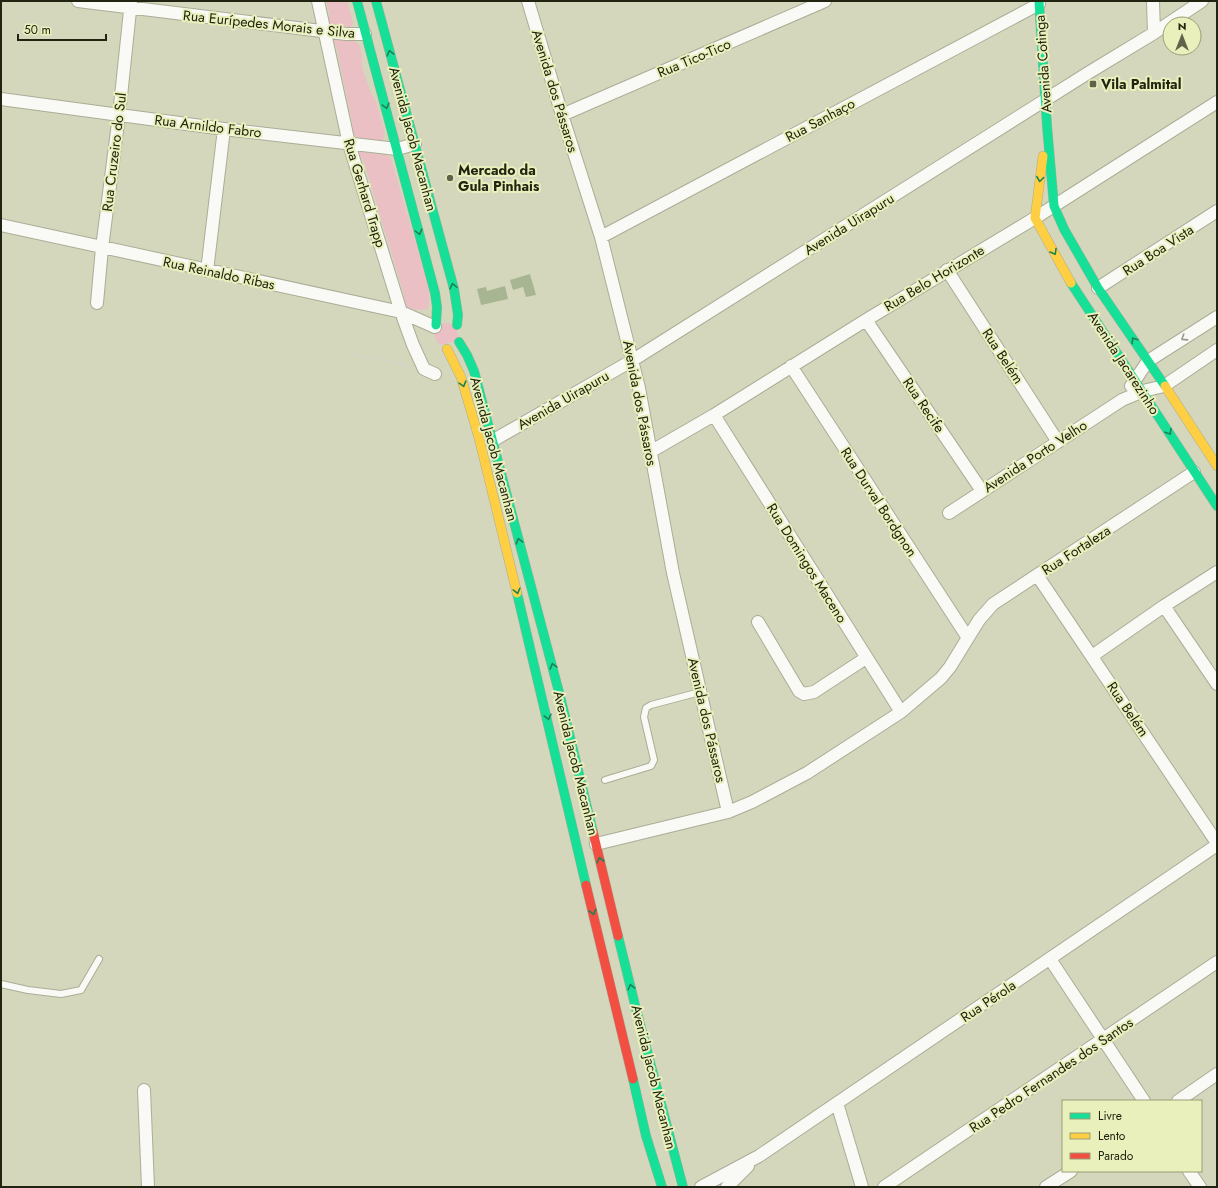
<svg xmlns="http://www.w3.org/2000/svg" width="1218" height="1188" viewBox="0 0 1218 1188" font-family="Jost,sans-serif">
	<style>
		.green { fill: #eac0c4 }
		.building { fill: #a7b592 }
		.lines { fill: none; stroke-linecap: round; stroke-linejoin: round }
		.lane-casing { stroke: #abad97; stroke-width: 8 }
		.street-casing { stroke: #abad97; stroke-width: 14 }
		.fast-casing { stroke: #abad97; stroke-width: 10 }
		.slow-casing { stroke: #abad97; stroke-width: 10 }
		.jam-casing { stroke: #abad97; stroke-width: 10 }
		.path { stroke: #d6d6ce; stroke-width: 2; stroke-dasharray: 3 2; stroke-linecap: butt }
		.lane { stroke: #f9f9f5; stroke-width: 6 }
		.street { stroke: #f9f9f5; stroke-width: 12 }
		.fast { stroke: #16e098; stroke-width: 9 }
		.slow { stroke: #ffcf43; stroke-width: 9 }
		.jam { stroke: #f24e42; stroke-width: 9 }
		.oneway { stroke: #1c8254 }
		.oneway2 { stroke: #98998e }
		.poi-dot { fill: #60634c; stroke: #e9f0bc; stroke-width: 1.5 }
		.labels { text-anchor: middle; dominant-baseline: central; stroke-width: 4; stroke-linejoin: round; paint-order: stroke }
		.street-label { font-size: 14px; fill: #212410; stroke: #e9f0bc }
		.poi-label { font-size: 14px; font-weight: bold; fill: #212410; stroke: #e9f0bc; text-anchor: start }
	</style>
	<rect width="100%" height="100%" fill="#d4d7bb"/>
	<path class="green" d="M326,1H347L353,22L352,26L346,28L326,23L324,20L330,16Z
		M335,38L355,41L360,46L362,55V66L370,91L376,101L385,134L382,141L360,139L351,137L349,132L353,128L336,45L329,43L331,39Z
		M360,151L386,155L391,158L429,289V307C423,313 413,309 405,307L400,300L404,295L364,162L362,158L355,155Z
		M443,323H450C457,329 459,332 457,341L441,345C430,337 435,331 443,323Z"/>
	<path class="building" d="M530,274L536,295L526,297L523,287L513,290L510,280Z
		M505,286L508,299L481,305L477,289L486,287L487,291Z"/>
	<g class="lines">
		<defs>
			<path id="lane" d="M605,780L651,766L654,760L644,717L646,708L651,705L700,692
				M1,984L28,990L61,994L81,990L99,959"/>
			<path id="street" d="M78,1L346,34H365
				M318,1L349,144L401,312L413,345L424,369L435,374
				M528,1L562,115L601,237L639,388L673,573L728,812
				M1153,1L1154,33
				M1,99L224,129L397,149L415,144
				M562,115L825,1
				M1,225L401,312L435,327
				M601,237L1039,4
				M947,270L1058,442
				M207,271L224,129
				M1098,288L1217,211
				M97,303L102,248L119,115L131,1
				M866,320L982,491
				M791,366L968,638
				M1131,386L1148,361L1217,317
				M714,415L901,712
				M492,441L633,360L1088,73L1154,33L1202,1
				M650,452L714,415L866,320L1035,218L1217,102
				M949,513L1122,400L1143,391L1164,386L1217,350
				M1037,575L1217,843
				M1164,606L1217,684
				M758,622L799,691L804,694L814,692L866,658
				M1092,656L1164,606L1217,572
				M596,844L728,812L752,802L807,773L901,712L941,678L950,667L979,620L993,604L1194,472
				M1050,959L1144,1101
				M144,1090L148,1187
				M1178,1101L1217,1074
				M837,1103L862,1187
				M1189,1171L1200,1187
				M701,1187L759,1156L1217,845
				M727,1187L748,1166
				M884,1187L1217,962
				M1046,1187L1071,1171"/>
			<path id="fast" d="M357,1L435,293L437,307L436,325
				M376,1L454,289L458,315L457,325
				M1039,1L1047,126L1054,206L1064,229L1098,288L1165,386
				M1071,283L1217,506
				M459,342L467,355L474,371L560,696L593,832
				M517,593L586,885
				M618,936L636,1009L683,1187
				M633,1079L646,1136L662,1187"/>
			<path id="slow" d="M1043,156L1035,218L1071,283
				M447,349L461,377L479,438L517,593
				M1165,386L1217,466"/>
			<path id="jam" d="M593,832L618,936
				M586,885L633,1079"/>
		</defs>
		<use href="#lane" class="lane-casing"/>
		<use href="#street" class="street-casing"/>
		<use href="#fast" class="fast-casing"/>
		<use href="#slow" class="slow-casing"/>
		<use href="#jam" class="jam-casing"/>
		<path class="path" d="M351,354L409,366"/>
		<use href="#lane" class="lane"/>
		<use href="#street" class="street"/>
		<use href="#fast" class="fast"/>
		<use href="#slow" class="slow"/>
		<use href="#jam" class="jam"/>
	</g>
	<defs><path id="oneway-chevron" d="M-2-3.5L2.5 0L-2 3.5" fill="none" stroke-width="1.6" stroke-linecap="round" stroke-linejoin="round"/></defs>
	<g class="oneway">
		<use href="#oneway-chevron" transform="translate(390 53) rotate(-105)"/>
		<use href="#oneway-chevron" transform="translate(386 106) rotate(75)"/>
		<use href="#oneway-chevron" transform="translate(1040 179) rotate(98)"/>
		<use href="#oneway-chevron" transform="translate(419 232) rotate(75)"/>
		<use href="#oneway-chevron" transform="translate(1054 252) rotate(60)"/>
		<use href="#oneway-chevron" transform="translate(453 286) rotate(-103)"/>
		<use href="#oneway-chevron" transform="translate(1134 340) rotate(-124)"/>
		<use href="#oneway-chevron" transform="translate(463 384) rotate(74)"/>
		<use href="#oneway-chevron" transform="translate(1169 432) rotate(58)"/>
		<use href="#oneway-chevron" transform="translate(519 541) rotate(-105)"/>
		<use href="#oneway-chevron" transform="translate(517 591) rotate(76)"/>
		<use href="#oneway-chevron" transform="translate(553 666) rotate(-105)"/>
		<use href="#oneway-chevron" transform="translate(548 717) rotate(77)"/>
		<use href="#oneway-chevron" transform="translate(600 860) rotate(-104)"/>
		<use href="#oneway-chevron" transform="translate(593 912) rotate(76)"/>
		<use href="#oneway-chevron" transform="translate(631 987) rotate(-104)"/>
	</g>
	<use class="oneway2" href="#oneway-chevron" transform="translate(1184 338) rotate(147)"/>
	<g class="poi-dot">
		<rect x="1089" y="80" width="8" height="8" rx="2"/>
		<circle cx="450" cy="178" r="4"/>
	</g>
	<g class="labels">
		<g class="street-label">
			<text transform="translate(269 24) rotate(6)">Rua Eurípedes Morais e Silva</text>
			<text transform="translate(694 58) rotate(-23)">Rua Tico-Tico</text>
			<text transform="translate(1043 64) rotate(-94)">Avenida Cotinga</text>
			<text transform="translate(555 91) rotate(73)">Avenida dos Pássaros</text>
			<text transform="translate(820 120) rotate(-28)">Rua Sanhaço</text>
			<text transform="translate(208 126) rotate(7)">Rua Arnildo Fabro</text>
			<text transform="translate(413 139) rotate(75)">Avenida Jacob Macanhan</text>
			<text transform="translate(114 152) rotate(-83)">Rua Cruzeiro do Sul</text>
			<text transform="translate(365 193) rotate(73)">Rua Gerhard Trapp</text>
			<text transform="translate(849 224) rotate(-32)">Avenida Uirapuru</text>
			<text transform="translate(1158 250) rotate(-33)">Rua Boa Vista</text>
			<text transform="translate(219 273) rotate(12)">Rua Reinaldo Ribas</text>
			<text transform="translate(934 278) rotate(-31)">Rua Belo Horizonte</text>
			<text transform="translate(1003 356) rotate(57)">Rua Belém</text>
			<text transform="translate(1124 363) rotate(57)">Avenida Jacarezinho</text>
			<text transform="translate(563 400) rotate(-30)">Avenida Uirapuru</text>
			<text transform="translate(640 403) rotate(79)">Avenida dos Pássaros</text>
			<text transform="translate(924 405) rotate(56)">Rua Recife</text>
			<text transform="translate(494 449) rotate(75)">Avenida Jacob Macanhan</text>
			<text transform="translate(1035 456) rotate(-33)">Avenida Porto Velho</text>
			<text transform="translate(879 502) rotate(57)">Rua Durval Bordgnon</text>
			<text transform="translate(1076 550) rotate(-33)">Rua Fortaleza</text>
			<text transform="translate(807 563) rotate(58)">Rua Domingos Maceno</text>
			<text transform="translate(1128 709) rotate(56)">Rua Belém</text>
			<text transform="translate(707 720) rotate(77)">Avenida dos Pássaros</text>
			<text transform="translate(576 763) rotate(76)">Avenida Jacob Macanhan</text>
			<text transform="translate(988 1001) rotate(-34)">Rua Pérola</text>
			<text transform="translate(1051 1075) rotate(-34)">Rua Pedro Fernandes dos Santos</text>
			<text transform="translate(654 1077) rotate(76)">Avenida Jacob Macanhan</text>
		</g>
		<g class="poi-label">
			<text x="1101" y="84">Vila Palmital</text>
			<text x="458" y="170">Mercado da<tspan x="458" dy="16">Gula Pinhais</tspan></text>
		</g>
	</g>
	<rect width="1218" height="1188" fill="none" stroke="#212410" stroke-width="4"/>
	<rect x="1062" y="1100" width="140" height="72" fill="#e9f0bc" stroke="#999e77"/>
	<rect x="1070" y="1113" width="20" height="6" fill="#16e098" stroke="#999e77"/>
	<text x="1098" y="1120" font-size="12" fill="#212410">Livre</text>
	<rect x="1070" y="1133" width="20" height="6" fill="#ffcf43" stroke="#999e77"/>
	<text x="1098" y="1140" font-size="12" fill="#212410">Lento</text>
	<rect x="1070" y="1153" width="20" height="6" fill="#f24e42" stroke="#999e77"/>
	<text x="1098" y="1160" font-size="12" fill="#212410">Parado</text>
	<g transform="translate(1182 36)"><circle r="19" fill="#e9f0bc" stroke="#999e77"/>
	<path d="M0-3L7 15L0 10L-7 15Z" fill="#60634c"/>
	<text y="-6" font-size="11" font-weight="bold" text-anchor="middle" fill="#212410">N</text>
	</g>
	<path d="M18 34v6h88v-6" fill="none" stroke="#212410" stroke-width="2"/>
	<text x="24" y="34" font-size="12" fill="#212410" stroke="#e9f0bc" stroke-width="3" paint-order="stroke">50 m</text>
</svg>
